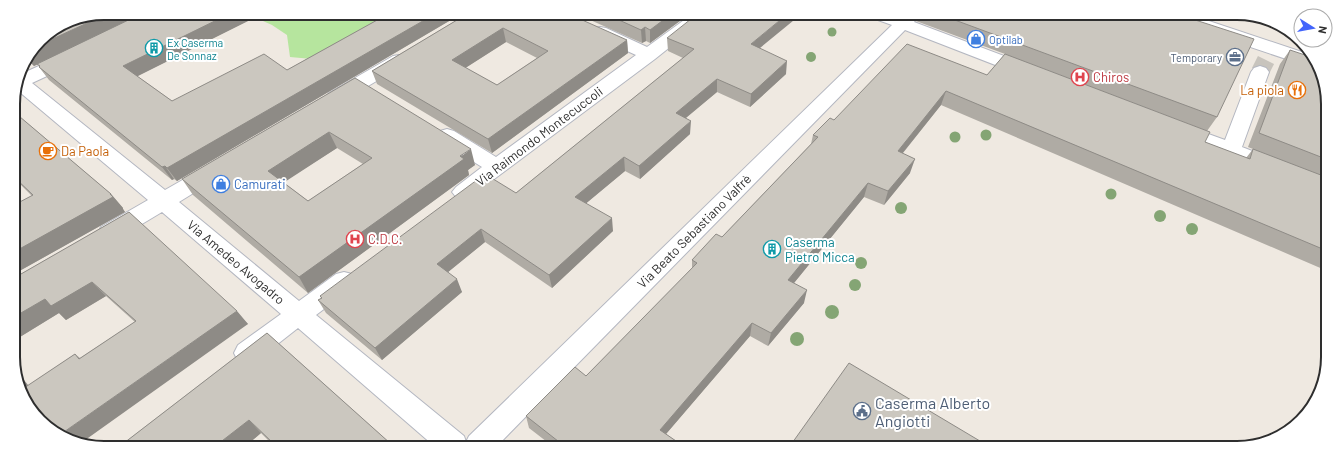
<svg xmlns="http://www.w3.org/2000/svg" width="1341" height="461" viewBox="0 0 1341 461" font-family="Barlow,sans-serif">
	<style>
		.green { fill: #b6e59e }
		.lines { fill: none; stroke-linecap: round; stroke-linejoin: round }
		.street-tunnel { stroke: #c8c4bd; stroke-width: 18; stroke-dasharray: 18 9; stroke-linecap: butt }
		.street-casing { stroke: #b4b7c1; stroke-width: 2 }
		.street { fill: #fff; fill-rule: evenodd }
		.tram { stroke: #a3a6b8; stroke-width: 1 }
		.tree { fill: #84a574 }
		.wall { fill: #afaba4; fill-rule: evenodd }
		.shaded-wall { fill: #8e8b86 }
		.building { fill: #cbc7bf; stroke: #8e8b86; fill-rule: evenodd }
		.labels { text-anchor: middle; dominant-baseline: central; stroke-width: 4; stroke-linejoin: round; paint-order: stroke }
		.far-shop-label { font-size: 11px; fill: #366cbe; stroke: #fff; text-anchor: start }
		.far-culture-label { font-size: 11px; fill: #0d838f; stroke: #fff; text-anchor: start }
		.far-service-label { font-size: 11px; fill: #4e5e75; stroke: #fff; text-anchor: end }
		.health-label { font-size: 13px; fill: #be3a42; stroke: #fff; text-anchor: start }
		.food-label { font-size: 13px; fill: #c56008; stroke: #fff; text-anchor: end }
		.street-label { font-size: 13px; fill: #2e2e2e; stroke: #fff }
		.shop-label { font-size: 13px; fill: #366cbe; stroke: #fff; text-anchor: start }
		.culture-label { font-size: 13px; fill: #0d838f; stroke: #fff; text-anchor: start }
		.near-service-label { font-size: 16px; fill: #4e5e75; stroke: #fff; text-anchor: start }
		.rim { fill: none; stroke: #2e2e2e; stroke-width: 2 }
	</style>
	<rect width="100%" height="100%" fill="#efe9e1"/>
	<path class="green" d="M262,14H416L312,59L290,57L287,35L272,25L254,17Z"/>
	<g class="lines">
		<path class="street-tunnel" d="M1260,72L1266,60"/>
		<defs>
			<path id="street" d="M691,15H710L655,59L470,197L463,200L456,197L452,192L456,187L482,167L440,141L437,136L440,131L447,129L454,131L496,157L636,55L594,36L592,32L594,28L600,27L606,28L647,47Z
				M876,16H918L914,22L1033,67L1036,71L1033,75L1027,77L1021,75L905,30L498,445H433L298,328L256,361L247,364L238,361L234,353L238,345L281,314L162,212L117,239L109,241L101,239L98,233L101,227L148,200L16,89L19,75L63,55L69,54L75,55L78,59L75,63L32,83L165,190L207,166L214,164L221,166L224,171L221,176L179,202L299,301L336,274L344,272L352,274L356,281L352,288L316,315L464,436L466,442L469,436L892,25L878,20Z
				M1171,17H1197L1311,55L1316,67L1307,66L1173,21Z
				M399,55L405,56L408,60L405,64L343,101L336,103L329,101L327,97L329,93L393,56Z
				M1260,66L1266,68L1269,72L1242,147L1326,180V195L1171,134L1168,129L1171,124L1178,123L1225,140L1251,72L1254,68Z"/>
		</defs>
		<use href="#street" class="street-casing"/>
		<use href="#street" class="street"/>
		<path class="tram" d="M1250,18L1280,27"/>
	</g>
	<g class="tree">
		<circle cx="832" cy="32" r="4.5"/>
		<circle cx="811" cy="57" r="5"/>
		<circle cx="986" cy="135" r="5.5"/>
		<circle cx="955" cy="137" r="5.5"/>
		<circle cx="1111" cy="194" r="5.5"/>
		<circle cx="901" cy="208" r="6"/>
		<circle cx="1160" cy="216" r="6"/>
		<circle cx="1192" cy="229" r="6"/>
		<circle cx="861" cy="263" r="6"/>
		<circle cx="855" cy="285" r="6"/>
		<circle cx="832" cy="312" r="7"/>
		<circle cx="797" cy="339" r="7"/>
	</g>
	<path class="wall" d="M104,13L262,14L137,76L172,101L287,70L388,14H461L177,181L174,179L172,180L49,80L39,67L38,64L34,66L26,59L44,36Z
		M467,14L627,40L628,53L492,153L377,84L372,71ZM506,42L537,58L497,85L465,68Z
		M579,15H688L650,43L646,41L642,43Z
		M918,16L1186,17L1217,117L1207,131L1023,61L1205,142L1246,158L1253,149L1248,147L1280,64L1290,50L1327,92L1325,270L941,105L903,153L910,173L884,205L864,197L794,283L804,303L768,346L750,336L666,434L676,441V446L551,445L529,428L526,416L586,376L692,269V260L722,237L811,144L813,135L834,120L987,75L1005,54L916,21Z
		M667,38L760,48L786,74L750,107L717,92L686,118L690,134L640,179L625,171L586,203L613,231L552,288L485,242L448,272L462,292L382,360L326,313L318,300L321,298L320,296L516,193L683,58L668,51Z
		M355,78L475,165L468,170L469,175L308,293L193,195L182,179ZM337,148L363,164L308,201L283,182Z
		M13,111L111,194L123,208V209L125,212L14,274V205L32,196L14,178Z
		M129,212L248,324L28,386L75,354L80,358L135,322L106,296L66,320L59,313L15,340L14,278Z
		M267,333L391,444H272L261,433L248,444L124,443Z"/>
	<path class="shaded-wall" d="M109,13H145L34,66L27,58L35,47Z
		M229,14H262L132,79L123,66Z
		M435,14H461L177,181L167,168Z
		M670,15H688L650,43V30Z
		M785,16H799L749,57L751,44Z
		M645,27L646,41L642,43L641,30Z
		M503,28L506,42L456,74L452,60Z
		M627,40L628,53L492,153L488,139Z
		M787,61L786,74L750,107L751,94Z
		M717,79V92L676,126V113Z
		M946,91L941,105L893,165L898,151Z
		M691,121L690,134L640,179L639,166Z
		M329,132L337,148L277,187L268,171Z
		M471,149L475,165L468,170L469,175L308,293L299,277Z
		M624,157L625,171L577,211L575,197Z
		M915,159L910,173L884,205L888,191Z
		M165,166L174,179L172,180L162,167Z
		M868,183L864,197L785,294L788,280Z
		M111,194L123,208V209L125,212L14,274V252Z
		M612,218L613,231L552,288L549,275Z
		M481,229L485,242L442,277L437,264Z
		M457,279L462,292L382,360L375,348Z
		M92,282L106,296L66,320L59,313L15,340L14,317L45,299Z
		M807,290L804,303L768,346L771,333Z
		M237,311L248,324L81,443H75L61,434Z
		M752,323L750,336L660,441V430Z
		M15,369L41,401L24,388L17,380L15,374Z
		M249,420L261,433L248,444H218Z
		M676,441V446H672Z"/>
	<path class="building" d="M104,13H109L35,47L44,36L70,20Z
		M143,13L229,14L123,66L172,101L264,54L287,70L388,14H435L167,168L165,166L162,167L39,67L40,66L37,64Z
		M467,14L571,15L627,40L488,139L372,71ZM503,28L548,51L497,85L452,60Z
		M608,15H670L650,30L645,27L641,30Z
		M696,15L785,16L751,44L787,61L751,94L717,79L676,113L691,121L639,166L624,157L575,197L612,218L549,275L481,229L437,264L457,279L375,348L318,300L322,298L320,296L485,174L516,193L694,49L667,38Z
		M944,16L1186,17L1254,39L1217,117Z
		M907,44L987,75L1005,54L1210,132L1205,142L1250,159L1253,149L1326,177L1325,250L946,91L898,151L915,159L888,191L868,183L788,280L807,290L771,333L752,323L660,430L676,441L672,446L563,445L526,416L575,367L586,376L697,263L692,260L716,234L722,237L818,137L813,135L830,118L834,120Z
		M1290,50L1311,57L1327,92L1326,159L1259,133Z
		M355,78L471,149L460,156L464,159L299,277L182,179ZM329,132L372,158L308,201L268,171Z
		M13,111L111,194H110L113,197L14,252V205L33,195L14,177Z
		M129,212L237,311L61,434L36,417L17,380L24,388L75,354L79,359L136,321L92,282L51,306L45,299L14,317V278Z
		M267,333L391,444H274L249,420L218,444L124,443Z
		M849,363L990,447L790,446Z"/>
	<defs>
		<symbol id="shop-ring" viewBox="-11 -11 22 22"><circle r="9.5" fill="#fff" stroke="#3f7fe0" stroke-width="1.5"/><path d="M-5-2.5h2.3a2.7 3.5 0 0 1 5.4 0H5L5.5 6h-11ZM-1.5-2.5h3a1.5 2.3 0 0 0-3 0Z" fill="#3f7fe0"/></symbol>
		<symbol id="building-ring" viewBox="-11 -11 22 22"><circle r="9.5" fill="#fff" stroke="#0f9aa8" stroke-width="1.5"/><path d="M-4-6H4V6H1V3H-1V6H-4ZM-2.5-4.3h1.7v1.8h-1.7ZM.8-4.3h1.7v1.8H.8ZM-2.5-1h1.7V.8h-1.7ZM.8-1h1.7V.8H.8Z" fill="#0f9aa8"/></symbol>
		<symbol id="office-ring" viewBox="-11 -11 22 22"><circle r="9.5" fill="#fff" stroke="#5c6f8a" stroke-width="1.5"/><path d="M-6-3h4V-5.5h4V-3h4V5H-6ZM-1-4.5V-3h2v-1.5ZM-6 0V1H6V0Z" fill="#5c6f8a"/></symbol>
		<symbol id="hospital-ring" viewBox="-11 -11 22 22"><circle r="9.5" fill="#fff" stroke="#e0444e" stroke-width="1.5"/><path d="M-5-5h3v3.5h4V-5h3V5h-3V1.5h-4V5h-3Z" fill="#e0444e"/></symbol>
		<symbol id="restaurant-ring" viewBox="-11 -11 22 22"><circle r="9.5" fill="#fff" stroke="#e8710a" stroke-width="1.5"/><path d="M-5-6h1v4h1v-4h1v4h1v-4h1v5L-1.5 .5V6h-2V.5L-5-1ZM5-6V6H3V1.5H1.5Q1.5-4 5-6Z" fill="#e8710a"/></symbol>
		<symbol id="cafe-ring" viewBox="-11 -11 22 22"><circle r="9.5" fill="#fff" stroke="#e8710a" stroke-width="1.5"/><path d="M-5.5-4.5H6V0H3Q3 3.5 0 3.5H-2.5Q-5.5 3.5-5.5 0ZM3-3.2v2h1.7v-2ZM-6 4.5H4V6H-6Z" fill="#e8710a"/></symbol>
		<symbol id="civic-ring" viewBox="-11 -11 22 22"><circle r="9.5" fill="#fff" stroke="#5c6f8a" stroke-width="1.5"/><path d="M-.6-6.5H3V-4.5H.6V-3L4-1V1h2V6H-6V1h2V-1L-.6-3ZM-1.2 2.5V6h2.4V2.5Z" fill="#5c6f8a"/></symbol>
	</defs>
	<g fill-rule="evenodd">
		<use href="#shop-ring" x="966" y="29" width="20" height="20"/>
		<use href="#building-ring" x="144" y="38" width="20" height="20"/>
		<use href="#office-ring" x="1225" y="47" width="20" height="20"/>
		<use href="#hospital-ring" x="1070" y="67" width="20" height="20"/>
		<use href="#restaurant-ring" x="1287" y="80" width="20" height="20"/>
		<use href="#cafe-ring" x="38" y="141" width="20" height="20"/>
		<use href="#shop-ring" x="211" y="174" width="20" height="20"/>
		<use href="#hospital-ring" x="345" y="229" width="20" height="20"/>
		<use href="#building-ring" x="762" y="239" width="20" height="20"/>
		<use href="#civic-ring" x="852" y="401" width="20" height="20"/>
	</g>
	<g class="labels">
		<g class="far-shop-label">
			<text x="989" y="39">Optilab</text>
		</g>
		<g class="far-culture-label">
			<text x="167" y="42">Ex Caserma<tspan x="167" dy="13">De Sonnaz</tspan></text>
		</g>
		<g class="far-service-label">
			<text x="1222" y="57">Temporary</text>
		</g>
		<g class="health-label">
			<text x="1093" y="77">Chiros</text>
			<text x="368" y="239">C.D.C.</text>
		</g>
		<g class="food-label">
			<text x="1284" y="90">La piola</text>
			<text x="61" y="151" text-anchor="start">Da Paola</text>
		</g>
		<g class="street-label">
			<text transform="translate(539 136) rotate(-37)">Via Raimondo Montecuccoli</text>
			<text transform="translate(694 231) rotate(-45)">Via Beato Sebastiano Valfrè</text>
			<text transform="translate(236 262) rotate(40)">Via Amedeo Avogadro</text>
		</g>
		<g class="shop-label">
			<text x="234" y="184">Camurati</text>
		</g>
		<g class="culture-label">
			<text x="785" y="242">Caserma<tspan x="785" dy="15">Pietro Micca</tspan></text>
		</g>
		<g class="near-service-label">
			<text x="875" y="402">Caserma Alberto<tspan x="875" dy="18">Angiotti</tspan></text>
		</g>
	</g>
	<path d="M0 0H1341V461H0ZM104 20H1237A84 84 0 0 1 1321 104V357A84 84 0 0 1 1237 441H104A84 84 0 0 1 20 357V104A84 84 0 0 1 104 20Z" fill="#fff" fill-rule="evenodd"/>
	<path class="rim" d="M104 20H1237A84 84 0 0 1 1321 104V357A84 84 0 0 1 1237 441H104A84 84 0 0 1 20 357V104A84 84 0 0 1 104 20Z"/>
	<g transform="translate(1313 28) rotate(101)"><circle r="19" fill="#ffffff" stroke="#ababab"/>
	<path d="M0-3L7 15L0 10L-7 15Z" fill="#4264fb"/>
	<text y="-6" font-size="11" font-weight="bold" text-anchor="middle" fill="#2e2e2e">N</text>
	</g>
</svg>
